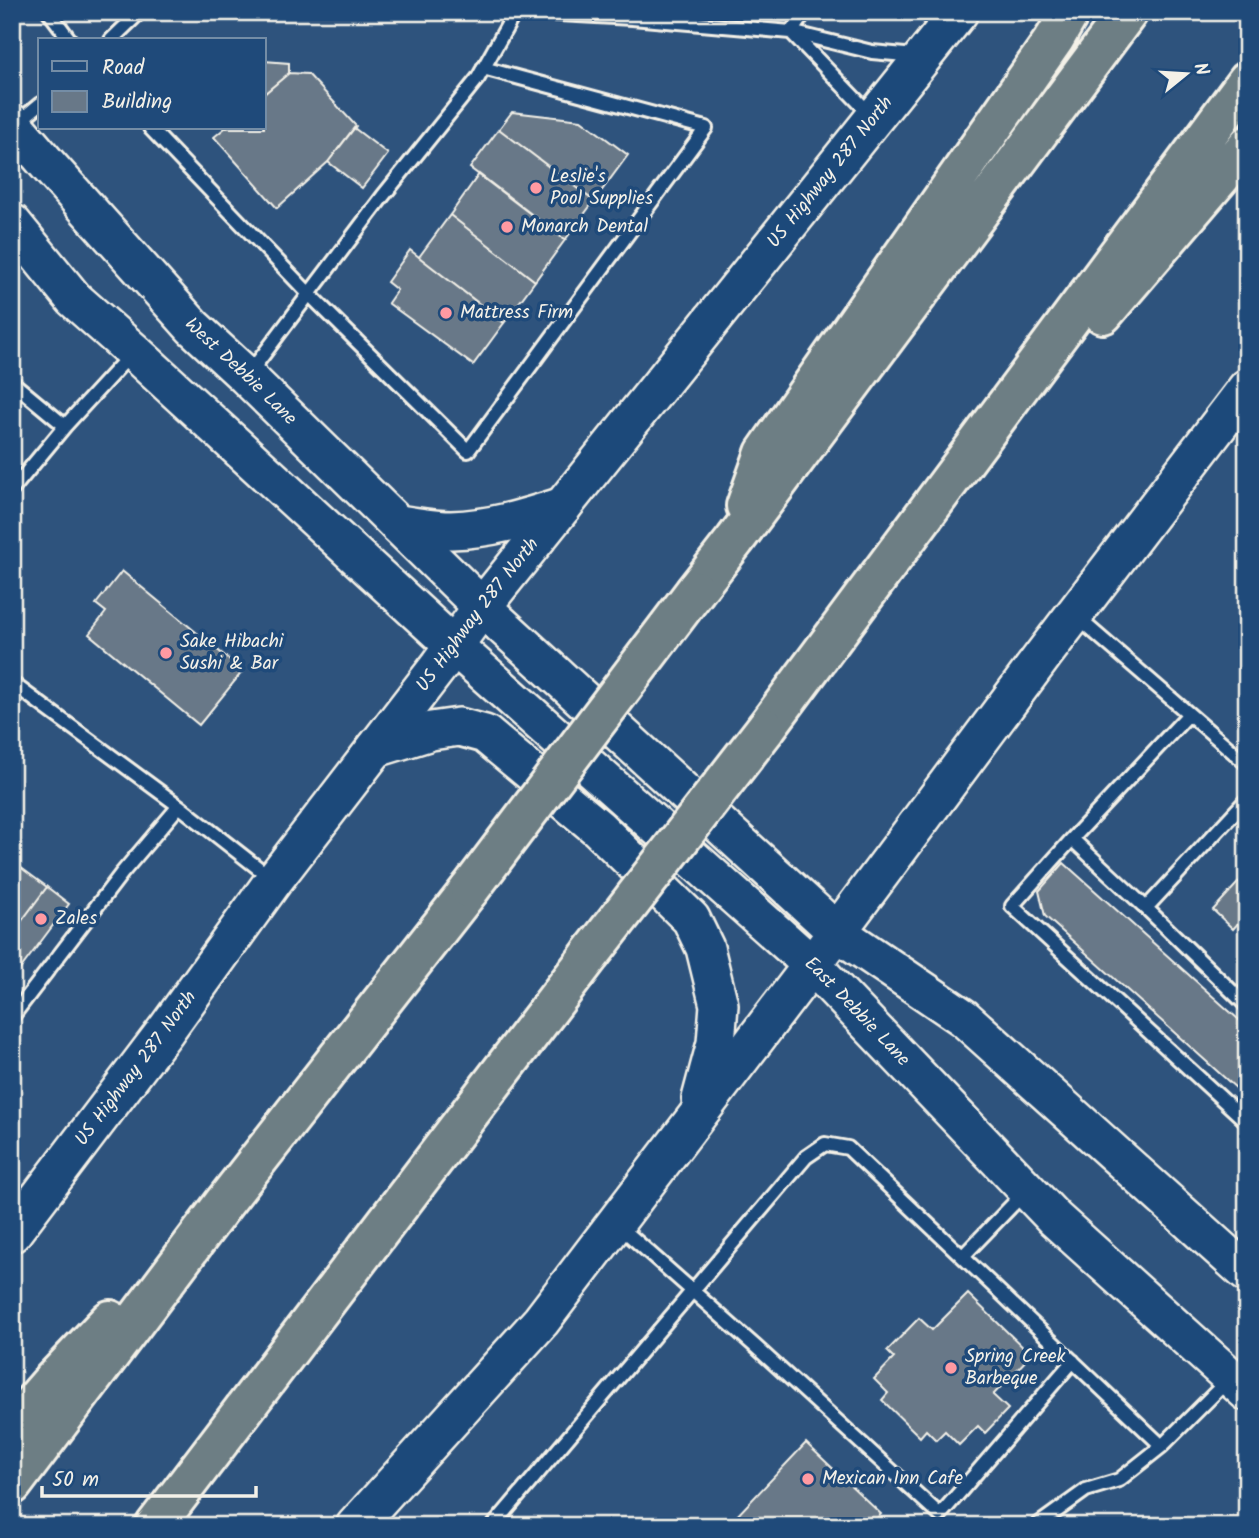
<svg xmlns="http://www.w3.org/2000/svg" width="1259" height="1538" viewBox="0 0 1259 1538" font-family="Kalam,sans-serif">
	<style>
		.building { fill: #687888; stroke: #f4f1e8; stroke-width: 2 }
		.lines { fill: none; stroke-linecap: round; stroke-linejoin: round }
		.lane-casing { stroke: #f4f1e8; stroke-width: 18 }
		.secondary-casing { stroke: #f4f1e8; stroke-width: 42 }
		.highway-casing { stroke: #f4f1e8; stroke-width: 44 }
		.lane { stroke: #1f4a7a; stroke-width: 12 }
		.secondary { stroke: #1f4a7a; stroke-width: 37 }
		.highway { stroke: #6d7e84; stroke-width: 38 }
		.highway-bridge-casing { stroke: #f4f1e8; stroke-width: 44; stroke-linecap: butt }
		.highway-bridge { stroke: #6d7e84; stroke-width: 38 }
		.poi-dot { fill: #ff9aa2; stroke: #1f4a7a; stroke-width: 2.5 }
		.labels { text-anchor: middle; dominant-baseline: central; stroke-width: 7; stroke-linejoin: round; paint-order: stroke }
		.street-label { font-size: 19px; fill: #f4f1e8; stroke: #1f4a7a }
		.poi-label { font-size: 19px; fill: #f4f1e8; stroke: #1f4a7a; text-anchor: start }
	</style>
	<rect width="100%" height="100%" fill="#2e537d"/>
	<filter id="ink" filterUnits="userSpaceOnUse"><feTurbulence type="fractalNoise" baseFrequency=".0143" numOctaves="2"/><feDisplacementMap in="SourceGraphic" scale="14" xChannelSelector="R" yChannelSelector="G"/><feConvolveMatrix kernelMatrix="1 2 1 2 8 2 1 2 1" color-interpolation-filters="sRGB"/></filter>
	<g filter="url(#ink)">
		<path class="building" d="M264,61L289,63V73L264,94Z
			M289,73L308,74L356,126L328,162L277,208L214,137L225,128H264V94Z
			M512,112L581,120L628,155L594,201L499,129Z
			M354,128L388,154L362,188L328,162Z
			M499,129L594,201L565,240L470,168Z
			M479,174L565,240L535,281L450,215Z
			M450,215L535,281L504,323L419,257Z
			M410,250L504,323L473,365L388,303L397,290L387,282Z
			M122,571L243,671L199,725L89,634L106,612L96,604Z
			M1064,863L1247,1027V1098L1045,916L1039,891Z
			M20,867L47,887L12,934V877Z
			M1247,873V923L1242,919L1233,929L1213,910Z
			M47,887L69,904L12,980V934Z
			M968,1294L1031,1355L993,1395L1008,1409L985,1433L978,1426L959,1445L945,1431L936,1440L926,1430L920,1437L882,1400L888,1393L874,1379L894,1358L887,1351L919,1318L932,1330Z
			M806,1443L881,1514L870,1526H739L733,1520Z"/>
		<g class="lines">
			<defs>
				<path id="lane" d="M49,12L70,40
					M524,12L632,18
					M632,12V18L791,32L872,52L916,56
					M791,32L871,115
					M791,32L805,12
					M111,40L140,12
					M16,124L40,104
					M150,128L309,294L468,451L706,128L483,68
					M248,375L383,196L478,78L515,12
					M12,382L65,426
					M12,490L65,426L131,354
					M1078,618L1247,764
					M12,683L179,806L271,878
					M1189,714L1072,839L1146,908L1247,799
					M1072,839L1012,906L1247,1122
					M1146,908L1247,1006
					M12,1017L122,873L179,806
					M618,1225L756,1347L940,1515L1073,1361
					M963,1256L1025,1192
					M493,1526L806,1157L825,1144L848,1148L1162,1446L1228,1380
					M1036,1526L1086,1490L1119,1480L1162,1446"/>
				<g id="secondary">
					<path id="s1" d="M12,123L48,165L193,327L246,376L482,607L837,932L964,1018L1247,1273"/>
					<path id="s2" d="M12,223L74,299L133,351L454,646L812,965L1055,1219L1247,1392"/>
					<path d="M397,524C415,526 433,530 451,530C490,529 526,518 563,506"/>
					<path d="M376,748L431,731L459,727L485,734L598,828L691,919L705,948L719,1005L716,1043L701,1099"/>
					<path id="s3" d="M12,1233L166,1030L274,880L439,666L482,607L959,12"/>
					<path d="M355,1526L541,1321L837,932L1044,654L1247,388"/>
				</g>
				<path id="highway" d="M1103,314L1247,146
					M746,506L765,453L1055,38L1070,12
					M696,590L735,540L1128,12
					M766,728L1247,81
					M12,1427L52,1381L110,1320
					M12,1485L224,1203L470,889
					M155,1526L590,955"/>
			</defs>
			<use href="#lane" class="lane-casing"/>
			<use href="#secondary" class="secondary-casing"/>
			<use href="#highway" class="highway-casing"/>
			<use href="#lane" class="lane"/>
			<use href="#secondary" class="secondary"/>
			<use href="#highway" class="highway"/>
			<defs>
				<path id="highway-bridge" d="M470,889L696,590
					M590,955L766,728"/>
			</defs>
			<use href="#highway-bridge" class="highway-bridge-casing"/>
			<use href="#highway-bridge" class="highway-bridge"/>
		</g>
	</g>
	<g class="poi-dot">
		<circle cx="536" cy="188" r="7"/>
		<circle cx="507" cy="227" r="7"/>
		<circle cx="446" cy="313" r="7"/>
		<circle cx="166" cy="653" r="7"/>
		<circle cx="41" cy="919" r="7"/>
		<circle cx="951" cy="1368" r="7"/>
		<circle cx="808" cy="1479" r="7"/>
	</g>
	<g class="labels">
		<g class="street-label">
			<text stroke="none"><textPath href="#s3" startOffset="1340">US Highway 287 North</textPath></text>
			<text stroke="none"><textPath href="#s1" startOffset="338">West Debbie Lane</textPath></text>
			<text stroke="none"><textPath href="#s3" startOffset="774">US Highway 287 North</textPath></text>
			<text stroke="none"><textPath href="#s2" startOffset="1157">East Debbie Lane</textPath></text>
			<text stroke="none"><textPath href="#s3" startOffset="206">US Highway 287 North</textPath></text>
		</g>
		<g class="poi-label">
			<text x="550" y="177">Leslie's<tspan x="550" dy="22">Pool Supplies</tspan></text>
			<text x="521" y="227">Monarch Dental</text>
			<text x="460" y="313">Mattress Firm</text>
			<text x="180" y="642">Sake Hibachi<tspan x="180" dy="22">Sushi &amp; Bar</tspan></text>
			<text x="55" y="919">Zales</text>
			<text x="965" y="1357">Spring Creek<tspan x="965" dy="22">Barbeque</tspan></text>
			<text x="822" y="1479">Mexican Inn Cafe</text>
		</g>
	</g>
	<rect width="1259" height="1538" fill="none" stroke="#1f4a7a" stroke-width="42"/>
	<rect x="21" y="21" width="1217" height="1496" fill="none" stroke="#f4f1e8" stroke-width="2.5" filter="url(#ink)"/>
	<rect x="38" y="38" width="228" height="91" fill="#1f4a7a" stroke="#748da6" stroke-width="2"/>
	<rect x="52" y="61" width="35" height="10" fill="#1f4a7a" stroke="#748da6" stroke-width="2"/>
	<text x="102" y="74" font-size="21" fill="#f4f1e8">Road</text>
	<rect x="52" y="91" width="35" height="21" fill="#687888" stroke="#748da6" stroke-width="2"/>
	<text x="102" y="108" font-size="21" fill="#f4f1e8">Building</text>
	<g transform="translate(1186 74) rotate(72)" stroke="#1f4a7a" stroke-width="5" paint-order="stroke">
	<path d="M0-5L12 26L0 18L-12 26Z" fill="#f4f1e8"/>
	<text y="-10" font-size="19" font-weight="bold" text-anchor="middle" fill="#f4f1e8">N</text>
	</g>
	<path d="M42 1486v10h214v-10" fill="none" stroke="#f4f1e8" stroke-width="3.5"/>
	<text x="52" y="1486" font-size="21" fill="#f4f1e8" stroke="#1f4a7a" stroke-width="5" paint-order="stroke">50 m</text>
</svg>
